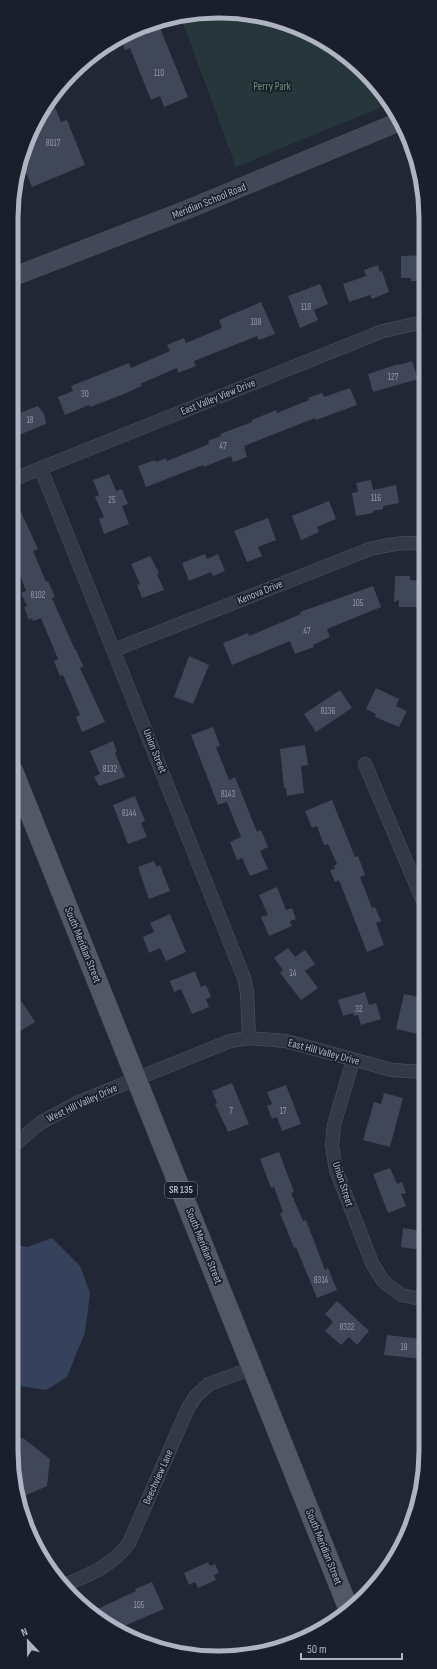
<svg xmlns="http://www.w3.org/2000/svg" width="437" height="1669" viewBox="0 0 437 1669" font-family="'Sofia Sans Condensed',sans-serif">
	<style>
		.green { fill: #26363a }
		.water { fill: #36415c }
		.building { fill: #404758 }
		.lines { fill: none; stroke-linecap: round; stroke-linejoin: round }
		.street-casing { stroke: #4f5461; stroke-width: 14 }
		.secondary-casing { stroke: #4f5461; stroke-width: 19 }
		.primary-casing { stroke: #3e4350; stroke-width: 21 }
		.street { stroke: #353946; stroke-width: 13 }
		.secondary { stroke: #434859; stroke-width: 18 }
		.primary { stroke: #525866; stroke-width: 20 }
		.labels { text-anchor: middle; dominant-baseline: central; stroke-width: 3.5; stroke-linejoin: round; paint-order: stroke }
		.number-label { font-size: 9px; fill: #9399a8 }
		.shield { fill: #1a1f2b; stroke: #828795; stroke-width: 1 }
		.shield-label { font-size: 10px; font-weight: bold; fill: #afb4c3 }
		.park-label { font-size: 11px; fill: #689277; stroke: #1a1f2b }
		.street-label { font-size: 11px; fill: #afb4c3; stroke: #1a1f2b }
		.rim { fill: none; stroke: #afb4c3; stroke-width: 5 }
	</style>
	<rect width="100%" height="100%" fill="#212735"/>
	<path class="green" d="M180,15H259L322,39L374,82L389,104L236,167Z"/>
	<path class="water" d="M52,1238L80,1266L90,1293L85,1332L67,1377L46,1390L20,1386L11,1369V1350L17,1332V1245L27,1247Z"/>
	<path class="building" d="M158,23L188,97L164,107L160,96L151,100L130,48L125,50L121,39Z
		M49,100L51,106L54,105L61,122L67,120L85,165L32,187L22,162L46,103Z
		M424,255V281H411V278H401V256Z
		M378,265L380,272L382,271L389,292L372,299L370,295L349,302L343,284L366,276L364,270Z
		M320,284L328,304L314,310L318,320L300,328L288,296Z
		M261,302L275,334L259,340L257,336L194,361L196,366L178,373L177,368L140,384L142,386L124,394L90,407L89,405L65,415L58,397L73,391L71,386L129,363L131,368L170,351L167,345L184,338L186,343L222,328L219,320Z
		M412,361L418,379L373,392L368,374L399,364V365Z
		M350,388L357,405L316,420L315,418L244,446L247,457L233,462L231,456L204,467L203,465L146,487L138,466L155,460L156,462L166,458L167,461L197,449L209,444L208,441L221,436L220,434L252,422V420L276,410L277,413L309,400L308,398L322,393L324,397Z
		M38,406L44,414L46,424L14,437V415Z
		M109,474L116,491L122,489L128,504L122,506L129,524L104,534L99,519L104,517L95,497L99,495L93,480Z
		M371,480L373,490L396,485L399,503L383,506V509L373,511V513L356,516L352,493L358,492L356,483Z
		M14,497L38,549L33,551L46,582L48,581L55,597L52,598L75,650H76L83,666L80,668L105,722L82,732L76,717L80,715L63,675L60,676L54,661L58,659L41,618L33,621L32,618L29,620L24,607L27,606L21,593L26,591L14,559Z
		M329,501L336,519L317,527L319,532L301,540L292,516Z
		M268,518L276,540L258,547L262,556L247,562L234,531Z
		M205,554L207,559L218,554L225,571L213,576L211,572L189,581L182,563Z
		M150,556L159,573L157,574L164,590L142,598L137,585L140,584L131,564Z
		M395,576H410V580L424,581V602L419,601V607H399V600L394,602Z
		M373,586L381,607L327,629L330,637L313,645L314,647L295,654L290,641L232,665L223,643L248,633L249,636L301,614L300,612Z
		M189,656L209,665L193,704L174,697Z
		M376,688L399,699L396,706L407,711L399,727L375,717L376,714L366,709Z
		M340,690L352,708L316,732L304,714Z
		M213,727L220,746L216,747L229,780L235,777L257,832L261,830L268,847L260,851L268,869L250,876L242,858L237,860L230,842L241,837L227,802L218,805L191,735Z
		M113,741L117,752L115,753L125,777L99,786L94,777L100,774L90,751Z
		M305,745L308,765L301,766L304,793L287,796L286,788H284L280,749Z
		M135,796L145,821L141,823L147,837L128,844L113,805Z
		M332,800L355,857L358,856L365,875L360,877L372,908L375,907L381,921L376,923L384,945L367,952L339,880L335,882L330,870L335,869L334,866L337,864L328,844L324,845L317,826L312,828L305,811Z
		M154,861L157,867L160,865L170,891L149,899L138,867Z
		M277,887L286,910L292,908L296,919L290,921L292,926L269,936L261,917L268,915L259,895Z
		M170,914L186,952L166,961L160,948L149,953L143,937L154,932L150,923Z
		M288,948L295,957L305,950L315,964L305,971L318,988L301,1000L280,973L283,970L274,958Z
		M195,971L201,987L206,985L211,997L206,999L209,1007L192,1014L181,989L174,992L170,981Z
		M365,992L369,1005L376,1003L381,1019L361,1025L358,1015L354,1016L353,1013L343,1016L338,1000Z
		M404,994L423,998V1013L418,1034L396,1029Z
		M22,1002L35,1022L12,1036V1008Z
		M232,1083L249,1124L228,1132L215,1104L217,1103L212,1091Z
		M286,1085L301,1124L282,1131L277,1117L272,1119L267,1106L272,1104L267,1092Z
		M384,1093L403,1098L390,1147L363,1140L374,1102L381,1104Z
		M279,1152L294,1192L291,1193L303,1221L306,1220L325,1270L328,1268L337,1290L317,1298L296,1247L294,1248L280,1213L283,1212L274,1187L271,1188L260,1159Z
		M390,1168L397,1184L402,1182L406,1193L401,1194L406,1206L388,1213L373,1174Z
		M403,1228L422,1231V1250L401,1247Z
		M337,1301L369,1331L357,1345L349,1337L341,1345L325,1331L333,1322L325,1314Z
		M387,1335L422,1339V1359L384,1355Z
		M11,1434L18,1439L23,1438L50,1459L47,1486L20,1498L11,1450Z
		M208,1562L210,1566L215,1564L219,1573L214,1575L216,1580L198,1588L195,1582L189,1585L184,1573Z
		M152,1582L164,1609L117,1629L93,1611L136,1591L135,1589Z"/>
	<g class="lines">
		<defs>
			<path id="street" d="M41,469L244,978L247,992L249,1038
				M14,479L383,331L424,322
				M114,650L370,549C388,545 405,541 424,544
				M365,764L423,901
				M353,1060L334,1125L332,1145L336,1170L372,1263L383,1281L401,1295L416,1298L422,1297
				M12,1147L40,1123L79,1102L230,1041L249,1038L286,1041L392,1070L423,1072
				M62,1586C88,1575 111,1567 129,1543L188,1408L196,1396L209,1384L253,1368"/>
			<path id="secondary" d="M15,276L191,208L401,121"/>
			<path id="primary" d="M13,771L349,1610"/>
		</defs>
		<use href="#street" class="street-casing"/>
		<use href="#secondary" class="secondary-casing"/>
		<use href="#primary" class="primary-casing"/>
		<use href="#street" class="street"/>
		<use href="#secondary" class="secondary"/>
		<use href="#primary" class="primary"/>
	</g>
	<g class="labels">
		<g class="number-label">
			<text x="159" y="73">110</text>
			<text x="53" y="143">8017</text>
			<text x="306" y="307">118</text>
			<text x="256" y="322">108</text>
			<text x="393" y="377">127</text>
			<text x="85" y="394">30</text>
			<text x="30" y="420">18</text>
			<text x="223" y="446">47</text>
			<text x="376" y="498">116</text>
			<text x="112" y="500">25</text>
			<text x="38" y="595">8102</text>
			<text x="358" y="603">105</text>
			<text x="307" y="631">47</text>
			<text x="328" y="711">8136</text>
			<text x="110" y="769">8132</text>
			<text x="228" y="794">8143</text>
			<text x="129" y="813">8144</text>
			<text x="293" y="973">14</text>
			<text x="359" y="1009">32</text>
			<text x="231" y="1111">7</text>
			<text x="283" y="1111">17</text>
			<text x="321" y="1280">8314</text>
			<text x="347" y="1327">8322</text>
			<text x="404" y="1347">19</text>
			<text x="139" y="1605">105</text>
		</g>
		<rect class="shield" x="165" y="1182" width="32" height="16" rx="3"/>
		<g class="shield-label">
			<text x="181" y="1190">SR 135</text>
		</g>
		<g class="park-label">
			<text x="272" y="86">Perry Park</text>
		</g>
		<g class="street-label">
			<text transform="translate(209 201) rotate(-22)">Meridian School Road</text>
			<text transform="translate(218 397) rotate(-22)">East Valley View Drive</text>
			<text transform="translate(260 592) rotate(-22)">Kenova Drive</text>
			<text transform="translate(155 751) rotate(68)">Union Street</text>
			<text transform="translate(83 945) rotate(68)">South Meridian Street</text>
			<text transform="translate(324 1052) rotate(15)">East Hill Valley Drive</text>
			<text transform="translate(82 1103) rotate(-25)">West Hill Valley Drive</text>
			<text transform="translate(343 1184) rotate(72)">Union Street</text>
			<text transform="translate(204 1246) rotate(68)">South Meridian Street</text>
			<text transform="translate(158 1477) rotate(-66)">Beechview Lane</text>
			<text transform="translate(324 1547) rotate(68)">South Meridian Street</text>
		</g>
	</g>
	<path d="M0 0H437V1669H0ZM218 18H219A200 200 0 0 1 419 218V1451A200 200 0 0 1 219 1651H218A200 200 0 0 1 18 1451V218A200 200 0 0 1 218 18Z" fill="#1a1f2b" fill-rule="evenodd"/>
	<path class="rim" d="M218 18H219A200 200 0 0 1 419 218V1451A200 200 0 0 1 219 1651H218A200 200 0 0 1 18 1451V218A200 200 0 0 1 218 18Z"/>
	<g transform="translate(28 1641) rotate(338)" stroke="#1a1f2b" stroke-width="3" paint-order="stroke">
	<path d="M0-3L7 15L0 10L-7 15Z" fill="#afb4c3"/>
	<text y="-6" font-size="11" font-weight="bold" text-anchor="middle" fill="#afb4c3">N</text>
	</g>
	<path d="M301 1653v6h101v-6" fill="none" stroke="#afb4c3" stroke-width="2"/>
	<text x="307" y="1653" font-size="12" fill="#afb4c3" stroke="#1a1f2b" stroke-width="3" paint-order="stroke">50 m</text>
</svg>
